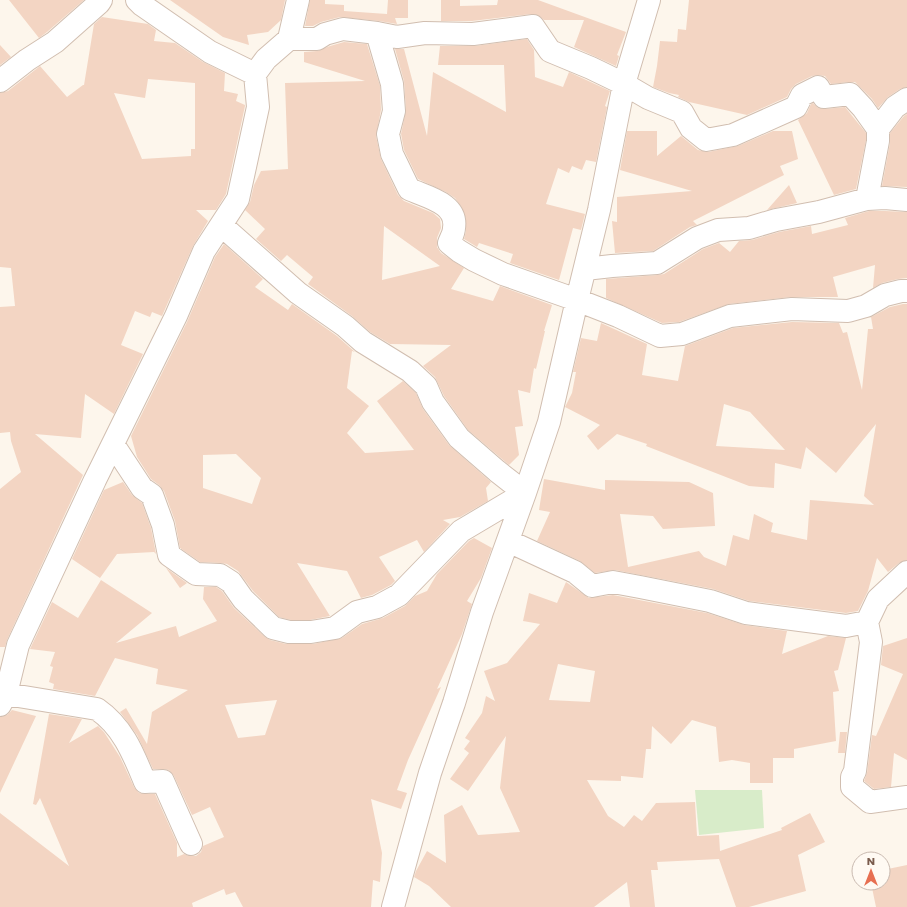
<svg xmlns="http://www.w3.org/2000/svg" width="907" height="907" viewBox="0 0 907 907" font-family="Poppins,sans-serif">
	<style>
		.green { fill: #d8ecc9 }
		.building { fill: #f3d5c3; fill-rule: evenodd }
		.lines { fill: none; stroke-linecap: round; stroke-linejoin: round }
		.minor-casing { stroke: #d1beb0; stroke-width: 24 }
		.minor { stroke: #fff; stroke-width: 22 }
	</style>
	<rect width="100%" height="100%" fill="#fdf6ec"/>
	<path class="green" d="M695,790H762L764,828L699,835Z"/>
	<path class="building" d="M9,0H84L47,32L39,38Z
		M170,0H285L281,20L268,32L247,35L249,45L223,37Z
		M310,0H325V4L344,5V11L387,14L388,0H408V18H395L397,24L379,21L340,17L321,22L313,26H305Z
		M441,0H460V6L497,5L498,0H538L626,32L617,55L619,56L616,66L574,47L584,20H544L538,15L531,14L472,21H441Z
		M689,0H907V87L900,89L888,97L878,108L872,99L855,82H849L831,84L825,76L818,75L812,76L796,84L791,89L787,97L747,115L689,102L678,97L679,95L669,93L653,87L657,66L660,41L677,42L678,29L686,30Z
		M102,17L148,24L156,30L154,41L175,43L203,62L225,73L224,91L238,94L236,101L245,105V106L226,194L216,210H196L208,221L193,246L162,316L152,312L150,317L135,311L121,345L143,354L114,414L85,394L81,438L35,434L83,475L7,640L5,647H0V489L21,472L11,441L10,432L0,433V307L15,306L11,268L0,267V93L8,91L40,66L67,97L83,85H84L94,24ZM148,79L195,83V149H191V156L142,159L114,93L145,98Z
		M527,39L534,50L535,77L563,87L569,72L610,91L605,106L607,107L596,162L586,160L582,170L572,166L569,173L558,168L546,204L585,214L581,230L573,228L559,280L510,263L513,254L479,243L477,247L464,239L466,231V219L462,208L455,198L446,192L418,179L404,150L401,134L406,110L404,81L395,49H404L427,136L433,72L506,112L504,65H438L440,46H475Z
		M344,42L367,44L380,86L381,110L376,136L381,159L398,195L404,201L433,213L440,219L441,228L437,238V247L441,253L464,268L451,289L493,301L500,286L552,305L544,331H545L536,369L534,368L530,393L518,390L523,426L515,427L519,455L509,465L468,430L444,396L435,377L423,366L451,345L390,344L370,332L352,316L308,284L313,277L287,255L281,261L256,239L265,229L245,210L250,202L254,185L261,171L288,169L285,83L365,81L304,62V52L317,51L330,46ZM384,226L440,266L382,280Z
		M0,45L11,57L0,65Z
		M813,103L818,108L825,109L845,107L866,133V140L856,189L834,195L798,120L807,113L811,104Z
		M907,114V187L882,186L890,143V133L904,116Z
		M627,131H657V156L681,136L698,150L708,152L738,146L773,131H792L798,159L780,166L784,175L693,221L697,225L690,227L653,251L615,253L612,221L617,222V197L692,191L620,170Z
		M789,185L797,203L767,210Z
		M869,211H885L907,212V278L898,279L882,283L873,288L875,265L833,277L838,297H791L729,304L679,322L662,323L606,298V279L658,275L664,274L703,249L719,243L730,252L739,241L752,240L779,232L811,226L812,234L848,225L845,218Z
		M224,244L263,279L255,287L288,310L292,304L337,336L355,352L352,351L347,388L369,406L347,433L365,453L414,450L377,401L403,381L416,393L423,409L449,445L491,482L486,488L488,501L460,517L443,520L450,524L424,552L417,540L379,557L395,581L391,585L372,595L361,598L347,571L297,563L330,616L310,620H291L279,617L253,591L238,571L227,564L221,563L200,562L180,548L175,521L164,491L159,485L151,479L137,457L131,436L187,322L215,257ZM236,454L261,478L252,504L203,488V455Z
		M903,304H907V560L899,563L888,572L877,558L868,591L858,611L846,613L749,601L713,589L615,570L595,573L580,561L537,541L550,512L539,510L544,479L605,490V480L689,482L713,493L715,526L663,529L653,516L620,514L628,567L699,551L704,557L726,566L733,535L749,540L754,514L773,523L771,532L807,540L810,500L874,505L864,496L876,424L836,473L806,447L801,469L775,463L774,488L749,486L646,446L647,444L617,434L598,450L587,436L600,425L565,407L572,393L576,372H573L581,338L597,341L601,323L647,344L642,375L678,381L685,346L733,328L792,322L839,323L843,333L847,332L862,390L868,329H873L871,317L890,307ZM724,404L750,412L785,450L716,446Z
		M123,482L132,495L142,503L151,528L156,554L154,552L117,554L100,578L72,559L104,490Z
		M474,538L492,548L481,578L467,601L472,604L462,634L437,689L441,687L408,760L397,790L407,793L401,809L371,799L382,853L380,882L373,880L371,907H243L235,892L226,895L224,889L192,903L193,907H0V813L69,866L40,798L36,805L33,804L49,714L82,719L69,743L98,726L104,732L120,757L134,787L139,793L146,794H155L177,843V857L184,854L189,856H196L201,852L203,846L224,837L210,807L192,815L174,776L169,770L162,769H153L137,735L120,712L126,708L147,744L152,712L188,690L156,684L158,669L115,658L95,696L53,689L54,684L49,682L53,667L50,666L55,652L30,649L52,602L78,618L101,580L152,613L116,643L176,626L179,637L217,621L203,599L204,587H216L222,591L234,608L265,637L270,640L286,644H313L342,638L362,624L383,618L405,606L415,596L427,591L437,574L469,541ZM277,700L265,735L238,738L225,705Z
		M166,568L187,583L180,588Z
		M566,582L589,598L613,595L707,613L744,625L787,631L782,654L828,636L846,638L838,670L834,671L839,691L833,692L836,741L794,749V758H773V783H750V763L732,760L719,762L716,727L692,720L671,744L652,726L651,749H646L643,778L621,776V781L587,780L608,816L624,827L634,815L642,821L656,803L695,802L697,836L719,835L720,851L782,830L781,828L810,813L825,842L798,855L806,891L749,907H736L719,859L657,862L658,870H651L655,907H630L627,882L594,907H451L429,886L414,877L416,871L427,851L446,863L444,815L462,805L478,835L520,832L500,788L506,736L468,791L450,779L469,753L464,749L470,741L465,738L482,713L486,696L495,701L484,671L507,663L540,624L523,621L529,593L557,603ZM558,664L595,671L590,702L549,700Z
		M907,638V760L894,753L891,787L874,789L864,781L867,773L872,735L876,736L903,674L881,665L883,646Z
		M12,710L36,716L0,793V717L7,715Z
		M840,732H847L845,753H838Z
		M907,865V907H876L871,883H883V870Z"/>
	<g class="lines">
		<defs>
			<path id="minor" d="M137,0L142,5L210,52L255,74
				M377,33L392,84L394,111L388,134L392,154L409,189C426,197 458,203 454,228C454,233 451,238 449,243L459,251L474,260L503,274L577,300L618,316L660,336L682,334L730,316L792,309L848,311L866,306L885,295L901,291H907
				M289,39H317L325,34L343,29L377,33L397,37L425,33L473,34L533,26L550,51L591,68L624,84L648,98L682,112L691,128L706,140L733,135L796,107L802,95L818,87L824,97L850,94L863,108L878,129
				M0,81L27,60L55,42L99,3L101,0
				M867,199L878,141V129L895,107L907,99
				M585,269L612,266L657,263L697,238L718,230L749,228L776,220L819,212L867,199L885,198L907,200
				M113,444L142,488L152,495L163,525L169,555L196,574L220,575L231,582L243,599L273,628L289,632H311L335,628L357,612L377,607L399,595L461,531L525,493L497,471L459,438L433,402L426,386L410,371L363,342L345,326L298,293L221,225
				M508,541L575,572L592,586L613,582L640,587L710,601L746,613L846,626L867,622L878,599L907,572
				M867,622L871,642L855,771L852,777V787L870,802L907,797
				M6,694L97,709C123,727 133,753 145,782L163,781L191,844
				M0,705L6,694L18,645L95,480L176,316L204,251L238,199L258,107L255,74L266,59L289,39L298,0
				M393,907L430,773L454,703L482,612L525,493L549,422L577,300L599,210L624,84L649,0"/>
		</defs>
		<use href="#minor" class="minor-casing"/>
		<use href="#minor" class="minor"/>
	</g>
	<g transform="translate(871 871)"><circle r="19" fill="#fffaf3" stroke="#cabbb1"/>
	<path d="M0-3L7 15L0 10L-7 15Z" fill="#e76f51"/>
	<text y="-6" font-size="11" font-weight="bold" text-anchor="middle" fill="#7a5c4d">N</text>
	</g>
</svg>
